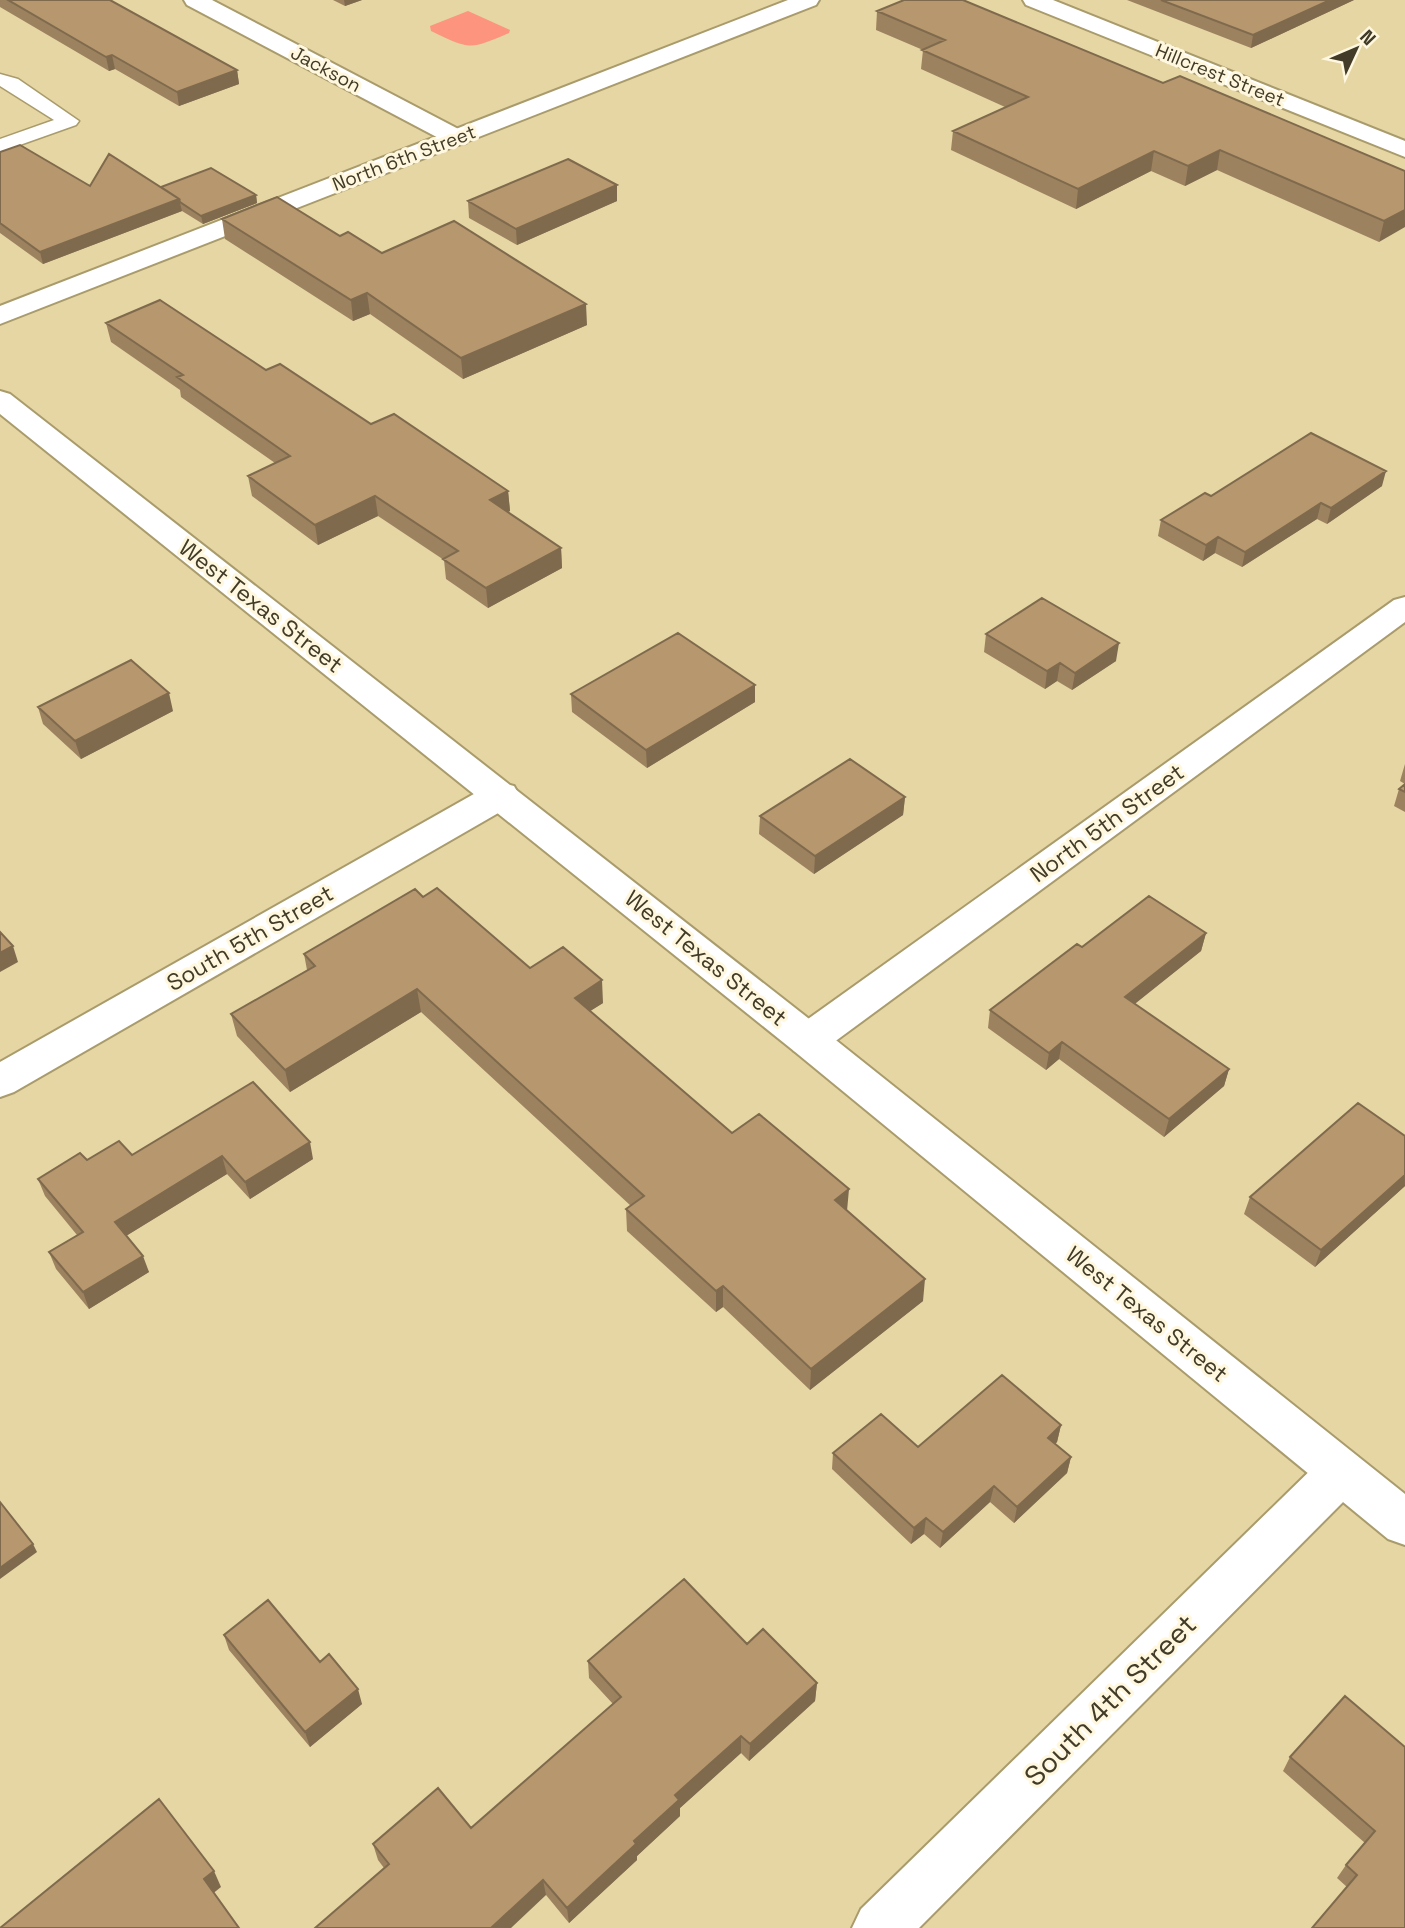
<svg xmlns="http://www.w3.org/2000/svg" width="1405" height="1928" viewBox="0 0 1405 1928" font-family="'Space Grotesk',sans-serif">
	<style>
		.green { fill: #fd947d }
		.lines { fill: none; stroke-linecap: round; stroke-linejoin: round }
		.service-casing { stroke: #a99b6b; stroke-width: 3 }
		.minor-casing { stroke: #a99b6b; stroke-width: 4 }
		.tertiary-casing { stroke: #a99b6b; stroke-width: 4 }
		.service { fill: #fff; fill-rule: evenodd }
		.minor { fill: #fff; fill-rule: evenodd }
		.tertiary { fill: #fff; fill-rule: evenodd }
		.wall { fill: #9d825f }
		.shaded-wall { fill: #7f6a4d }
		.building { fill: #b6976e; stroke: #7f6a4d; stroke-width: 2 }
		.labels { text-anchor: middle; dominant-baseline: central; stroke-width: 6; stroke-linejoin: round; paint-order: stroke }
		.far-street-label { font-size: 19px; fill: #413b27; stroke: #fff7de }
		.street-label { font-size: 23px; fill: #413b27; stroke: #fff7de }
		.near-street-label { font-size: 28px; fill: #413b27; stroke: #fff7de }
	</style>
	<rect width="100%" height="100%" fill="#e5d6a4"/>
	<path class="green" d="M468,11L510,30L509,33C469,50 471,50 431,31L430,26Z"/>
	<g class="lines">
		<defs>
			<path id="service" d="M0,74L18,79L79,121L76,125L0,152V139L54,120L0,86Z"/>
			<path id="minor" d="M184,0H212L466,133L469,138L466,143L457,145L448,143L187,5Z
				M1023,0H1053L1405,141V157L1026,5Z
				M1405,597V622L822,1051L808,1055L794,1051L788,1040L794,1029L1394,600Z
				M501,783L514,786L519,795L514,804L14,1092L0,1097V1062L488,786Z
				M1341,1451L1358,1457L1365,1472L1358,1487L919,1928H852L861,1909L1324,1457Z"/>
			<path id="tertiary" d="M788,0H819L816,5L0,324V306Z
				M0,391L10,394L822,1029L1405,1494V1545L1388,1539L794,1051L0,414Z"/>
		</defs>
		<use href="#service" class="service-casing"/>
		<use href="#minor" class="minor-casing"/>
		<use href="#tertiary" class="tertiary-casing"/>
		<use href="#service" class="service"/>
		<use href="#minor" class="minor"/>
		<use href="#tertiary" class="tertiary"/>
	</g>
	<path class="wall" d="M0,0H110L237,70L239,84L179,106L115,69L109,71L0,7Z
		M333,0H362L345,6Z
		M1127,0H1354L1251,48Z
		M877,11L1163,83L1405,171L1379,242L1217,170L1185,186L1151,171L1076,209L951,150L953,131L1005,107L921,69L923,50L876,30Z
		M0,152L90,186L161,187L256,195L257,203L203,224L182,211L43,264L0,233Z
		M617,185V201L517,245L469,218L468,201Z
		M222,219L340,236L382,253L587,325L463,379L370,314L353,321L225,239Z
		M106,323L266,370L371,424L508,491L510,511L507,512L561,548L562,568L488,608L446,579L444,560L378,516L318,545L252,496L248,476L275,463L181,397L180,390L111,342Z
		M1382,486L1327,524L1317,519L1242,567L1215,553L1203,561L1158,536L1161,520L1211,496Z
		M986,634L1116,661L1072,690L1057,681L1045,689L984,652Z
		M755,685V702L647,768L572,712L571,694Z
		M38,707L173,711L81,759L43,724Z
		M1405,764V812L1394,806L1399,789L1405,784L1400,781Z
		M905,797L903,815L814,874L759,834L760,816Z
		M423,897L530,968L603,1003L590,1011L732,1133L847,1211L923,1301L810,1390L723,1307L716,1312L627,1231L626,1209L631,1206L421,1012L290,1092L237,1036L231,1014L307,970L304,954Z
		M1206,933L1201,951L1134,1004L1229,1069L1224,1086L1164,1137L1059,1059L1046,1070L988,1028L990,1010L1082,947Z
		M1405,1136V1186L1315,1267L1244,1214L1250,1197Z
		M132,1155L313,1159L250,1199L227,1174L126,1236L149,1272L89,1309L56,1269L49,1252L77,1235L45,1196L38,1179L87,1160Z
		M1061,1425L1057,1442L1055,1444L1071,1457L1067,1473L1014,1523L990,1502L940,1548L924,1534L911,1544L832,1469L833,1453L918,1447Z
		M224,1635L320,1662L362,1704L310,1747L229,1650Z
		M747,1644L817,1683L815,1701L749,1761L741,1753L680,1808V1816L637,1856V1860L569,1923L546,1895L384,1868L378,1860L373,1844L471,1828L613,1704L589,1678L588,1661Z
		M1405,1747V1928L1347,1887L1337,1878L1346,1865L1365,1843L1283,1771L1290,1757Z"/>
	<path class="shaded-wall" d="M344,0H362L345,6Z
		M1330,0H1354L1251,48L1253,35Z
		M112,55L115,69L109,71L106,57Z
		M237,70L239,84L179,106L177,92Z
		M1220,150L1217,170L1185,186L1188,166Z
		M1154,151L1151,171L1076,209L1078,189Z
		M617,185V201L517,245L516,229Z
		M256,195L257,203L203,224L201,216Z
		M179,199L182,211L43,264L40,252Z
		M1405,210V227L1379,242L1384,221Z
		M367,293L370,314L353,321L351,300Z
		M586,304L587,325L463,379L461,358Z
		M1386,471L1382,486L1327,524L1331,508Z
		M508,491L510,511L492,520L490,500Z
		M375,496L378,516L318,545L315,525Z
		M1321,503L1317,519L1242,567L1245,552Z
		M1218,537L1215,553L1203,561L1206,545Z
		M561,548L562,568L488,608L486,588Z
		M1119,643L1116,661L1072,690L1075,673Z
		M1060,663L1057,681L1045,689L1047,671Z
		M755,685V702L647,768L646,750Z
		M169,693L173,711L81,759L75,741Z
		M905,797L903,815L814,874L815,856Z
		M1206,933L1201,951L1121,1015L1125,997Z
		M13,946L18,962L0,972V953Z
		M602,980L603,1003L576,1020L575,998Z
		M417,989L421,1012L290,1092L285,1070Z
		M1062,1042L1059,1059L1046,1070L1049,1053Z
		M1229,1069L1224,1086L1164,1137L1169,1119Z
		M310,1142L313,1159L250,1199L245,1182Z
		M222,1156L227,1174L121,1239L115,1222Z
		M1405,1175V1186L1315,1267L1321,1250Z
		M849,1189L847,1211L835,1200Z
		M143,1256L149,1272L89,1309L83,1292Z
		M925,1279L923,1301L810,1390L811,1369Z
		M723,1286V1307L716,1312V1291Z
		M1061,1425L1057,1442L1044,1454L1048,1438Z
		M1071,1457L1067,1473L1014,1523L1017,1507Z
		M994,1486L990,1502L940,1548L943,1532Z
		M926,1518L924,1534L911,1544L914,1528Z
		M33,1544L37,1552L0,1579V1568Z
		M817,1683L815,1701L749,1761L750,1744Z
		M358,1689L362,1704L310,1747L305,1732Z
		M741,1736V1753L680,1808V1816L637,1856V1860L569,1923L567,1908L634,1841L675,1795Z
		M214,1871L221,1887L211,1895L204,1879Z
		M543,1880L546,1895L511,1928H491Z"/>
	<path class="building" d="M8,0H110L237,70L177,92L112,55L106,57Z
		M904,0H963L1163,83L1180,76L1405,171V210L1384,221L1220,150L1188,166L1154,151L1078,189L953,131L1028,97L922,50L945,40L877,11Z
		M1161,0H1330L1253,35Z
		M20,145L90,186L109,154L179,199L40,252L0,223V152Z
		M568,159L617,185L516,229L468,201Z
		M211,168L256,195L201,216L180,202L179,199L161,187Z
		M277,197L340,236L348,232L382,253L454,221L586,304L461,358L367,293L351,300L222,219Z
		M160,300L266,370L280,364L371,424L394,414L508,491L490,500L561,548L486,588L443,559L458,551L375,496L315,525L248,476L290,456L177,377L183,375L106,323Z
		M1311,433L1386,471L1331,508L1321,503L1245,552L1218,537L1206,545L1161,520L1205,493L1211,496Z
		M1042,598L1119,643L1075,673L1060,663L1047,671L986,634Z
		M678,633L755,685L646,750L571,694Z
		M131,660L169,693L75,741L38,707Z
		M850,759L905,797L815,856L760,816Z
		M1405,784V792L1399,789Z
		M437,888L530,968L563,947L602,980L575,998L732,1133L759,1114L849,1189L835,1200L925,1279L811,1369L723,1286L716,1291L626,1209L644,1196L417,989L285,1070L231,1014L315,966L304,954L415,889L423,897Z
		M1149,896L1206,933L1125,997L1229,1069L1169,1119L1062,1042L1049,1053L990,1010L1077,944L1082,947Z
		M0,932L13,946L0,953Z
		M253,1082L310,1142L245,1182L222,1156L115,1222L143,1256L83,1292L49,1252L83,1232L38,1179L80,1153L87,1160L119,1141L132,1155Z
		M1358,1103L1405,1136V1175L1321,1250L1250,1197Z
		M1002,1375L1061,1425L1048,1438L1071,1457L1017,1507L994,1486L943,1532L926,1518L914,1528L833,1453L881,1414L918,1447Z
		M0,1502L33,1544L0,1568Z
		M684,1579L747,1644L763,1629L817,1683L750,1744L741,1736L675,1795L679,1800L634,1841L636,1844L567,1908L543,1880L491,1928H315L389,1864L373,1844L438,1788L471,1828L621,1697L588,1661Z
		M268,1600L320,1662L329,1654L358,1689L305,1732L224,1635Z
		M1345,1696L1405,1747V1928H1312L1357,1875L1346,1865L1375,1831L1290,1757Z
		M159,1799L214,1871L204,1879L239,1928H0Z"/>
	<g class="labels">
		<g class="far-street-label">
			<text transform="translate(326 69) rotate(28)">Jackson</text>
			<text transform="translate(1220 75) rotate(22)">Hillcrest Street</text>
			<text transform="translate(404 158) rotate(-21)">North 6th Street</text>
		</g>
		<g class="street-label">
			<text transform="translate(261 606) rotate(38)">West Texas Street</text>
			<text transform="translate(1107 823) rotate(-36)">North 5th Street</text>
			<text transform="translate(250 938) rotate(-30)">South 5th Street</text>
			<text transform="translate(706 958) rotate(39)">West Texas Street</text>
			<text transform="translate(1147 1314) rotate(39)">West Texas Street</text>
		</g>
		<g class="near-street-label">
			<text transform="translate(1110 1700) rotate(-45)">South 4th Street</text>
		</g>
	</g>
	<g transform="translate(1356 49) rotate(46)" stroke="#fff7de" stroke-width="5" paint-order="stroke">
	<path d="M0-5L12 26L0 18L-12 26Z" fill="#413b27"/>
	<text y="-10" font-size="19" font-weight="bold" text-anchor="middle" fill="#413b27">N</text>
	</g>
</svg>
